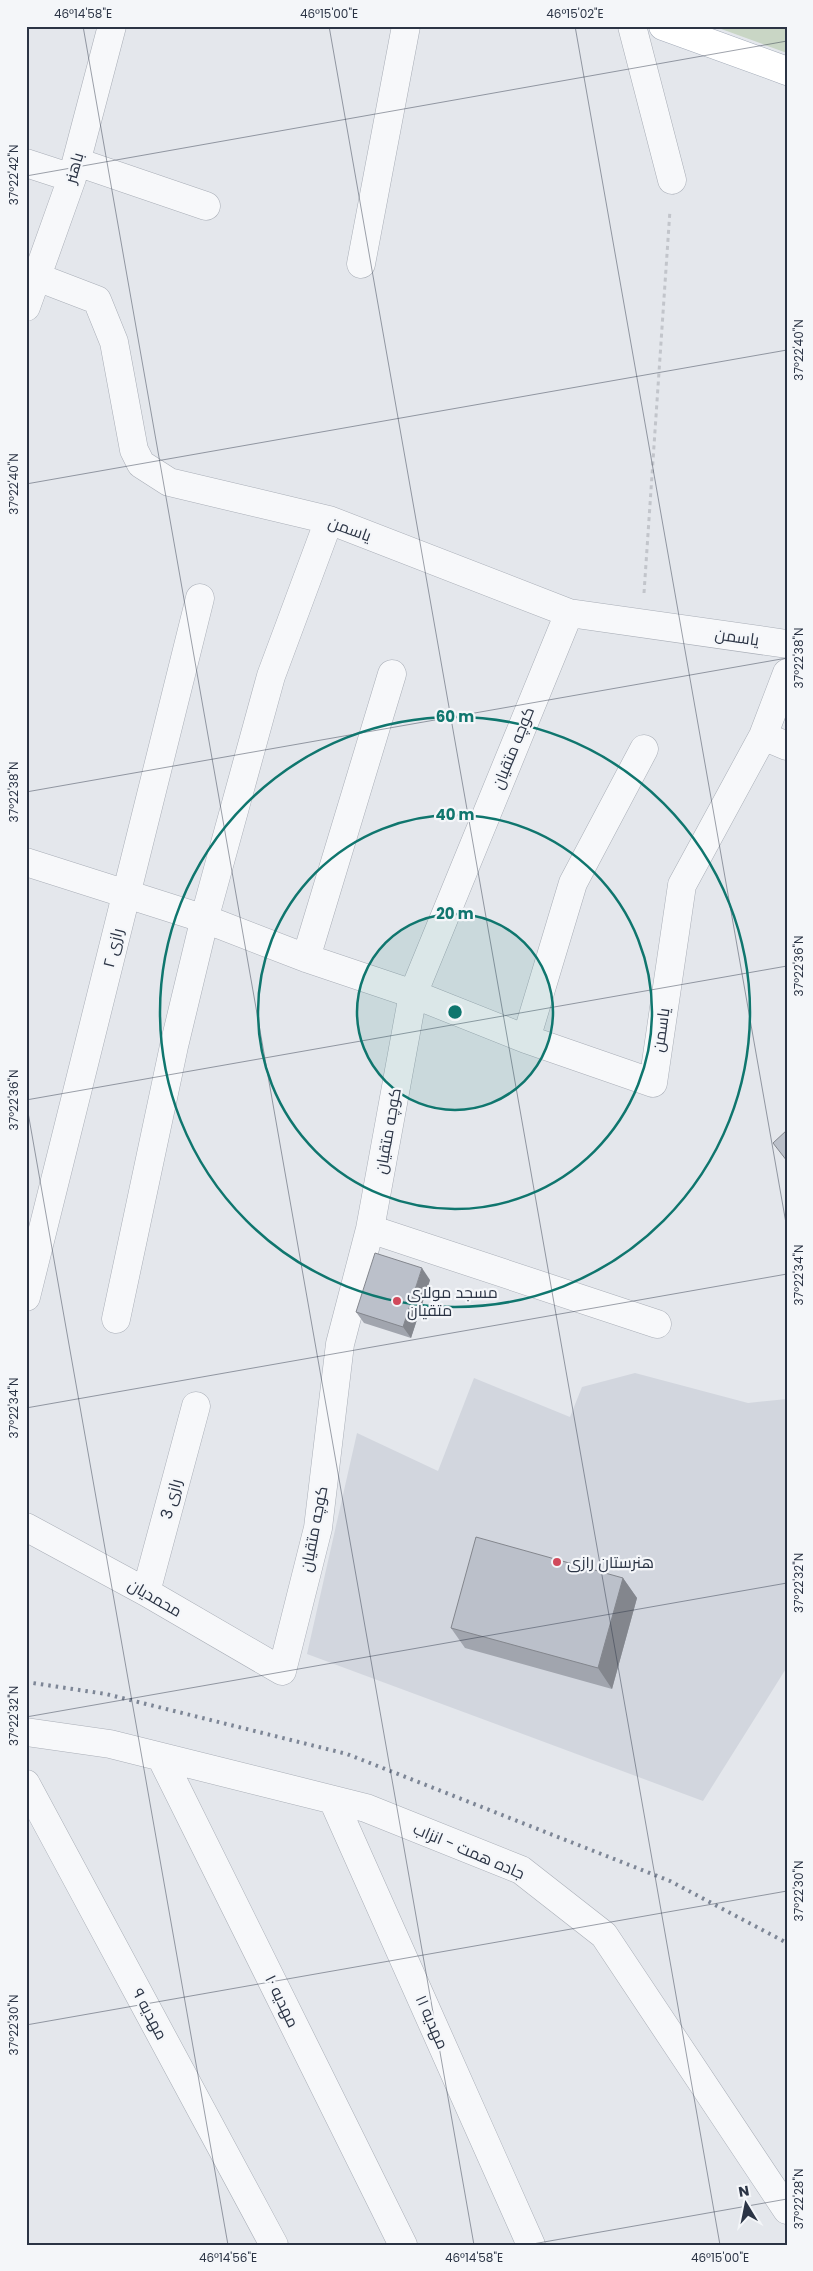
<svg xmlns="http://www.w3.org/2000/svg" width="813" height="2271" viewBox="0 0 813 2271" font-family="Poppins,Cairo,sans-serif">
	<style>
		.built { fill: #d2d6de }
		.green { fill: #c9d6c5 }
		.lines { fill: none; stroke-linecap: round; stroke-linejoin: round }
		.minor-casing { stroke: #a9aeb7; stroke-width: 29 }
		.major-casing { stroke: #a3abb8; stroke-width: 29 }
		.path { stroke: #c2c5cb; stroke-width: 3; stroke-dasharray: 4 4; stroke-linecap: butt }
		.minor { stroke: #f7f8fa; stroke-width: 28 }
		.major { stroke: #fff; stroke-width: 28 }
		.rail { stroke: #7d8696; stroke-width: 4; stroke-dasharray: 2.5 5; stroke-linecap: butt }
		.wall { fill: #a1a5ae }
		.shaded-wall { fill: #83868d }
		.building { fill: #bbc0ca; stroke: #83868d }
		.ticks { fill: none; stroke: #2b3445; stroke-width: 1; stroke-opacity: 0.45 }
		.ring { fill: none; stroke: #0f766e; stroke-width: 2.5 }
		.poi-dot { fill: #d1495b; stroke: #f4f6f9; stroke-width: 2 }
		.labels { text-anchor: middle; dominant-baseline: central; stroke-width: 4.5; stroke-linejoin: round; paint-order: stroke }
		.street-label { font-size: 16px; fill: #2b3445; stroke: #f4f6f9 }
		.poi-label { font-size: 16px; fill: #2b3445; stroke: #f4f6f9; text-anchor: start }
		.centre { fill: #0f766e; stroke: #f4f6f9; stroke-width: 2.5 }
		.ring-label { font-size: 15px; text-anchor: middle; font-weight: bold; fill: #0f766e; stroke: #f4f6f9; stroke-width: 4.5; stroke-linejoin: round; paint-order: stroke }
		.neatline { fill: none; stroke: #2b3445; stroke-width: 2 }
		.ticks-label { font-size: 12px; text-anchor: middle; fill: #2b3445 }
	</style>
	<rect width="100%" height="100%" fill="#e4e7ec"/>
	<path class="built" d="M635,1373L748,1403L787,1399V1667L703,1801L307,1654L357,1433L438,1471L474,1378L570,1417L582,1387Z"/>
	<path class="green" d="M713,26H787V53Z"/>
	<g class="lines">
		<defs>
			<path id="minor" d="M632,26L672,180
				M77,162L206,206
				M26,163L72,178
				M361,264L406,26
				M37,277L97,300L114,342L134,450L141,464L169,482L329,520L569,613L787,644
				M26,307L72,178L112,26
				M763,736L787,746
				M26,862L205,919L306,958L413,994L526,1039L653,1083L682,885L763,736L787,673
				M306,958L392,674
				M526,1039L573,883L644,749
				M370,1229L657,1324
				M26,1297L200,598
				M116,1319L174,1046L207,909L271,676L329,520
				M26,1527L146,1592L282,1671L318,1528L340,1344L370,1229L413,994L569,613
				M146,1592L196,1406
				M26,1732L110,1744L366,1808L521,1870L604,1935L787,2210
				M161,1757L403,2245
				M26,1784L274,2245
				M333,1800L531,2245"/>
			<path id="major" d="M663,26L787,71"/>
		</defs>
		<use href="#minor" class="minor-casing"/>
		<use href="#major" class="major-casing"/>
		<path class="path" d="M644,593L670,210"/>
		<use href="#minor" class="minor"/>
		<use href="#major" class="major"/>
		<path class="rail" d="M26,1682L106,1694L347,1754L670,1881L787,1943"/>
	</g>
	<path class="wall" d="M430,1280L411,1338L364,1323L356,1312Z
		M623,1578L637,1598L612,1689L465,1648L451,1628Z"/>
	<path class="shaded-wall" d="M422,1268L430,1280L411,1338L403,1327Z
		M623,1578L637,1598L612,1689L598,1668Z"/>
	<path class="building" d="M787,1130V1161L773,1143Z
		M375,1253L422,1268L403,1327L356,1312Z
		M476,1537L623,1578L598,1668L451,1628Z"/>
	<path class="ticks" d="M83,26L474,2245M329,26L720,2245M575,26L787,1229M26,176L787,41M26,484L787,350M26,792L787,658M26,1100L787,966M26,1101L228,2245M26,1408L787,1274M26,1717L787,1583M26,2025L787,1891M527,2245L787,2199"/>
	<circle cx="455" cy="1012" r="98" fill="#0f766e" fill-opacity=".12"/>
	<g class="ring">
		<circle cx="455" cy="1012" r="98"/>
		<circle cx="455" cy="1012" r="197"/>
		<circle cx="455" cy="1012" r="295"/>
	</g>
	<g class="poi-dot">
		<circle cx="397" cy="1301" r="5"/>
		<circle cx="557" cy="1562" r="5"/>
	</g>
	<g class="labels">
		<g class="street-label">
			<text transform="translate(74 168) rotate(-74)">باهنر</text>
			<text transform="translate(350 529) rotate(20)">یاسمن</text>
			<text transform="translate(737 637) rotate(8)">یاسمن</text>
			<text transform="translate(513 748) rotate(-68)">کوچه متقیان</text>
			<text transform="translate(113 948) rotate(-76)">رازی ۲</text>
			<text transform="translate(661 1030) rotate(-82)">یاسمن</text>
			<text transform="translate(388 1131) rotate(-80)">کوچه متقیان</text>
			<text transform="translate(171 1499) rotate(-75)">رازی 3</text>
			<text transform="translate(314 1529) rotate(-79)">کوچه متقیان</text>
			<text transform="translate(155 1598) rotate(30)">محمدیان</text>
			<text transform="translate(469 1851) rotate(23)">جاده همت - انزاب</text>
			<text transform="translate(282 2001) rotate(64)">مهدیه ۱۰</text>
			<text transform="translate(150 2014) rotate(62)">مهدیه ۹</text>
			<text transform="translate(432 2022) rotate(66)">مهدیه ۱۱</text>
		</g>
		<g class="poi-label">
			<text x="407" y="1292">مسجد مولای<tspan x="407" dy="18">متقیان</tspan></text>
			<text x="567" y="1562">هنرستان رازی</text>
		</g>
	</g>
	<circle cx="455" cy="1012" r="8" class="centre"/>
	<g class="ring-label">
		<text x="455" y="722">60 m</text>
		<text x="455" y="820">40 m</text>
		<text x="455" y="919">20 m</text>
	</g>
	<rect width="813" height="2271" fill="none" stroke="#f4f6f9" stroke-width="55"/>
	<g transform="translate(746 2204) rotate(350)" stroke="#f4f6f9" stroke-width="4" paint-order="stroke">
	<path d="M0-4L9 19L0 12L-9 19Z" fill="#2b3445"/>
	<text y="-8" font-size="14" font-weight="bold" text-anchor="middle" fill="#2b3445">N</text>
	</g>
	<rect x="28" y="28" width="758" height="2216" class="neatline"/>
	<g class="ticks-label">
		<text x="83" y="18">46°14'58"E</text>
		<text x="329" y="18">46°15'00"E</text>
		<text x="575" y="18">46°15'02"E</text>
		<text transform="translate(14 175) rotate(-90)" y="4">37°22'42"N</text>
		<text transform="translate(799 350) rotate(-90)" y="4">37°22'40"N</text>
		<text transform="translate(14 484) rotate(-90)" y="4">37°22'40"N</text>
		<text transform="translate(799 658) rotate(-90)" y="4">37°22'38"N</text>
		<text transform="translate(14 792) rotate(-90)" y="4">37°22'38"N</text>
		<text transform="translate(799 966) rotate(-90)" y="4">37°22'36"N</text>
		<text transform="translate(14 1100) rotate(-90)" y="4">37°22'36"N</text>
		<text transform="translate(799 1275) rotate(-90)" y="4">37°22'34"N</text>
		<text transform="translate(14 1408) rotate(-90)" y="4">37°22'34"N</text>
		<text transform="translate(799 1583) rotate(-90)" y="4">37°22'32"N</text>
		<text transform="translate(14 1716) rotate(-90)" y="4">37°22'32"N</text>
		<text transform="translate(799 1891) rotate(-90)" y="4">37°22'30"N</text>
		<text transform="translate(14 2025) rotate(-90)" y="4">37°22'30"N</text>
		<text transform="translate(799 2199) rotate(-90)" y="4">37°22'28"N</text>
		<text x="228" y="2262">46°14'56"E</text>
		<text x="474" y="2262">46°14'58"E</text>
		<text x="720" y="2262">46°15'00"E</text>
	</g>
</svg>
